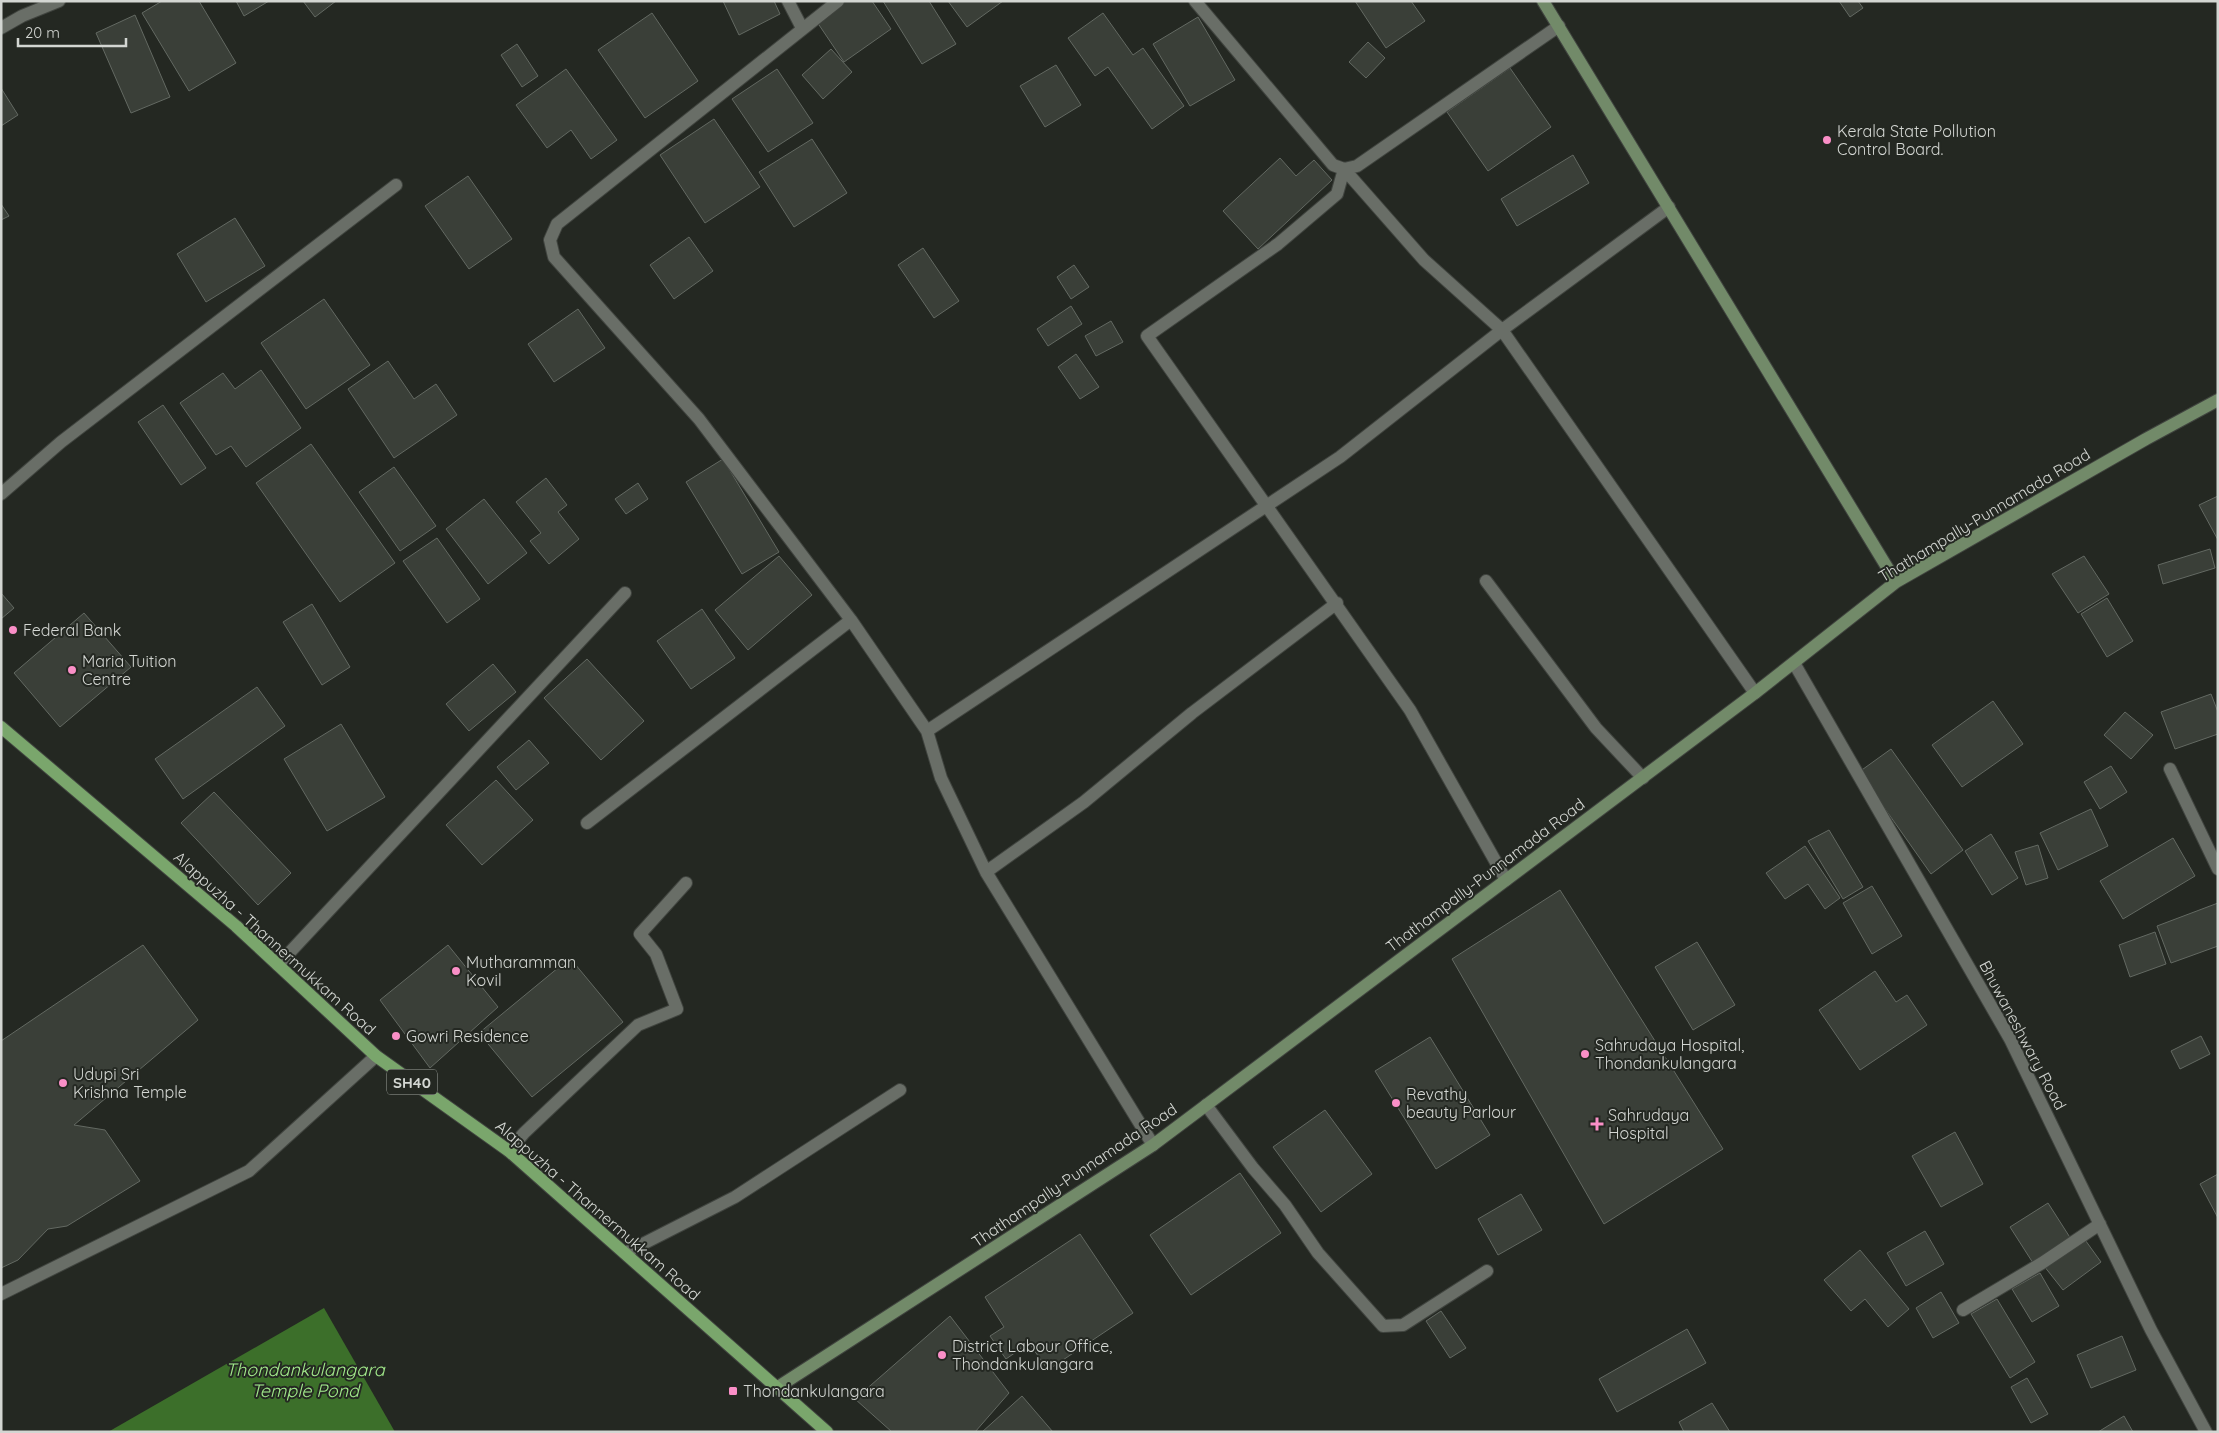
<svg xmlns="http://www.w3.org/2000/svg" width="2219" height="1433" viewBox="0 0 2219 1433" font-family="Quicksand,sans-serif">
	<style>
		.water { fill: #3c6f2a }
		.building { fill: #3a3f38; stroke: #636962 }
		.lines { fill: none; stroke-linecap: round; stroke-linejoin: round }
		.minor-casing { stroke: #40443f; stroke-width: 14 }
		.secondary-casing { stroke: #40443f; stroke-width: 14 }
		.primary-casing { stroke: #40443f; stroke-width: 14 }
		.minor { stroke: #696e67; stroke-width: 12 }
		.secondary { stroke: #728a69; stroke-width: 12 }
		.primary { stroke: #7aa66c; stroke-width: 12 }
		.poi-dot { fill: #fa8fc7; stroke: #242822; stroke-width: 2 }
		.labels { text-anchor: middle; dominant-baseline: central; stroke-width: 4; stroke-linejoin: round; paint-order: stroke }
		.shield { fill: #242822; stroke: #9ea29d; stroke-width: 1 }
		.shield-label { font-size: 15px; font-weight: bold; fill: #d3d6d2 }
		.poi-label { font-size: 16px; fill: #d3d6d2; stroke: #242822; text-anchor: start }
		.street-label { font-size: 16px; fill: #d3d6d2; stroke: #242822 }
		.water-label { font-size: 18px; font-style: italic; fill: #a3eb8c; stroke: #242822 }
	</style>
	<rect width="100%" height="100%" fill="#242822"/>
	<path class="water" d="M324,1308L395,1432H108Z"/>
	<path class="building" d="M162,1H199L236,63L189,91L142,13Z
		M236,1H269L244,16Z
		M303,1H336L315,17Z
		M723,1H774L780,14L739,35Z
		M841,1H872L891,29L844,62L815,19Z
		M883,1H929L956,44L922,64Z
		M948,1H1003L967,27Z
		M1355,1H1411L1425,21L1386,48Z
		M1839,1H1858L1863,8L1850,17Z
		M652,13L698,81L645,118L598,50Z
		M1103,13L1133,55L1143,48L1184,106L1152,129L1108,67L1095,76L1068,38Z
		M135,15L170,97L131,113L96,33Z
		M1198,17L1235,80L1190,106L1153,44Z
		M1368,42L1385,58L1366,78L1349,62Z
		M517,44L538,76L522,87L501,55Z
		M831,49L852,72L823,99L802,75Z
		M1056,65L1081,105L1045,127L1020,86Z
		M1510,68L1551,127L1488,171L1447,112Z
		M566,69L617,140L591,159L571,130L547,148L516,105Z
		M777,69L813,123L768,152L732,99Z
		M1,88L18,115L1,126Z
		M714,119L760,187L705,223L660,155Z
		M812,139L847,193L794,227L759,172Z
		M1573,155L1589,183L1517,226L1501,199Z
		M1280,158L1296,176L1314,160L1332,180L1258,249L1223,211Z
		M468,176L512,239L469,269L425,206Z
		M1,204L9,216L1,220Z
		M235,218L265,266L206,302L177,254Z
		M689,237L713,271L674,299L650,265Z
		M923,248L959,301L934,318L898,265Z
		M1074,265L1089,287L1071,299L1057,277Z
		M324,299L370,365L306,409L261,343Z
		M1071,306L1082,324L1048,346L1037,329Z
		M578,309L605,348L554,382L528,344Z
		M1111,321L1123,342L1096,356L1085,336Z
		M1076,354L1099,387L1080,399L1058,367Z
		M388,361L414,399L436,384L457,415L394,458L348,389Z
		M261,370L301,428L246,467L231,446L216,455L180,403L223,373L235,389Z
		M163,405L206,468L181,485L138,422Z
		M311,444L395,563L340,602L256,483Z
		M723,459L779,552L742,574L686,482Z
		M394,467L436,526L400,551L359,492Z
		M546,478L567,505L558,512L579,539L549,564L530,541L541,533L516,502Z
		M638,483L648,499L626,514L615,499Z
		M2218,496V540L2199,505Z
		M484,499L527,553L488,584L446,529Z
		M437,538L480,599L447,623L403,561Z
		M2210,549L2215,568L2163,584L2158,565Z
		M779,556L812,595L748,650L715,610Z
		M2084,556L2109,594L2078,613L2052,574Z
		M1,593L14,608L1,619Z
		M2107,598L2133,641L2107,657L2081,614Z
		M312,604L350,667L322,685L283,622Z
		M702,609L735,658L691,689L657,641Z
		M84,613L131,667L60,727L14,673Z
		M587,659L644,721L601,760L544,698Z
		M493,664L516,692L469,731L446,704Z
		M257,687L285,726L183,799L155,759Z
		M2211,694L2218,712V734L2175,749L2161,712Z
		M1993,701L2023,744L1962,787L1932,745Z
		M2125,712L2153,735L2131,759L2104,735Z
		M341,724L385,797L327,831L284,759Z
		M529,740L549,763L516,790L497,767Z
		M1891,749L1963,850L1931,874L1859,772Z
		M2111,766L2127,792L2100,809L2084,782Z
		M496,780L533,820L482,865L446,825Z
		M214,792L291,873L258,905L181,823Z
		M2091,809L2108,846L2058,870L2040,833Z
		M1829,830L1863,887L1843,899L1808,841Z
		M1991,834L2018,878L1992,895L1965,851Z
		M2173,838L2195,876L2123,919L2100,881Z
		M2038,845L2048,878L2026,885L2015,852Z
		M1805,846L1840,898L1825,909L1808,884L1785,899L1766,873Z
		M1872,886L1902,936L1872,954L1843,903Z
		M1560,890L1723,1149L1604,1224L1452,959Z
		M2218,903V946L2171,963L2157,926Z
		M2155,932L2166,964L2130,977L2119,945Z
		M1697,942L1735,1005L1693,1030L1655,967Z
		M143,945L198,1020L74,1125L105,1130L140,1181L67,1226L48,1229L18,1260L1,1268V1041Z
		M448,945L498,1007L430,1068L380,1000Z
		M570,958L623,1022L532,1097L479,1033Z
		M1875,971L1896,1002L1907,995L1927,1025L1860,1070L1819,1010Z
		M2201,1036L2210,1054L2180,1069L2171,1051Z
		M1430,1037L1490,1135L1436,1169L1375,1071Z
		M1325,1110L1372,1174L1321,1212L1273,1147Z
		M1955,1132L1983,1184L1941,1207L1912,1156Z
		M1240,1173L1281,1233L1191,1295L1150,1235Z
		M2218,1174V1218L2200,1184Z
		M1521,1194L1542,1230L1498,1255L1478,1219Z
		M2048,1203L2071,1239L2033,1263L2010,1227Z
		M1925,1231L1944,1264L1906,1286L1887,1253Z
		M1080,1234L1133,1313L1048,1370L1029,1343L1006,1359L990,1336L1004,1327L985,1297Z
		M2083,1237L2101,1262L2063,1290L2044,1266Z
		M1860,1250L1909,1309L1888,1327L1865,1299L1851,1311L1824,1280Z
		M2040,1273L2059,1306L2032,1322L2012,1289Z
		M1941,1292L1959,1323L1933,1338L1916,1308Z
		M1997,1299L2035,1362L2010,1378L1971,1314Z
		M1441,1311L1466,1348L1450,1358L1426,1321Z
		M950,1316L1009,1393L975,1432H892L855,1399Z
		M1687,1329L1706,1363L1617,1412L1599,1379Z
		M2122,1336L2136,1370L2091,1388L2077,1355Z
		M2027,1378L2048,1414L2031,1423L2011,1387Z
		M1022,1396L1053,1432H982Z
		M1712,1403L1730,1432H1684L1679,1422Z
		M2124,1416L2133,1432H2098Z"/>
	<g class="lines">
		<defs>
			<path id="minor" d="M788,1L802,28
				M838,1L557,224L550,240L554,257L699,419L851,620L927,731L941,778L986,872L1153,1145
				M1195,1L1333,165L1344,169L1357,166L1559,26
				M1,28L22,16L59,1
				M1344,169L1337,194L1278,244L1147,336L1410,710L1506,880
				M1344,169L1424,260L1502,330L1755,693
				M1,494L61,442L396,185
				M1486,581L1596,728L1643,778
				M1794,663L2010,1039L2151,1330L2206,1432
				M927,731L1340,457L1502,330L1669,207
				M2170,769L2218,869
				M587,823L851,620
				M986,872L1084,802L1192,713L1337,603
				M278,965L625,593
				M1206,1105L1253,1168L1285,1205L1318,1253L1383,1326L1403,1325L1487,1271
				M509,1151L524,1133L638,1025L677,1009L656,954L640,934L686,883
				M625,1253L735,1197L900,1090
				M1,1294L249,1171L376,1056
				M1963,1310L2042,1263L2100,1224"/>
			<path id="secondary" d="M1543,1L1896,582
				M778,1387L1153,1145L1755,693L1896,582L2146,439L2218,400"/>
			<path id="primary" d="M1,727L236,926L376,1056L509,1151L827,1432"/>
		</defs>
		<use href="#minor" class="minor-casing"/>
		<use href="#secondary" class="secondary-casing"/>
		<use href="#primary" class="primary-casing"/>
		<use href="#minor" class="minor"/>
		<use href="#secondary" class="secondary"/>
		<use href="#primary" class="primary"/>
	</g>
	<g class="poi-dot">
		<circle cx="1827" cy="140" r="5"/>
		<circle cx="13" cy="630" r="5"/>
		<circle cx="72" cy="670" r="5"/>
		<circle cx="456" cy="971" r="5"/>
		<circle cx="396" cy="1036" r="5"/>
		<circle cx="1585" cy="1054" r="5"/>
		<circle cx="63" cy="1083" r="5"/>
		<circle cx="1396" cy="1103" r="5"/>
		<path d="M1594.5 1116.5h5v5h5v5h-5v5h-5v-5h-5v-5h5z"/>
		<circle cx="942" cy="1355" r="5"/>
		<rect x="728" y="1386" width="10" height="10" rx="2.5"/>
	</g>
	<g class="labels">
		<rect class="shield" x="387" y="1069.5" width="50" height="25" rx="4"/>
		<g class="shield-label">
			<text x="412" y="1082">SH40</text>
		</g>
		<g class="poi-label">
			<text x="1837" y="131">Kerala State Pollution<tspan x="1837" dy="18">Control Board.</tspan></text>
			<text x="23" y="630">Federal Bank</text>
			<text x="82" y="661">Maria Tuition<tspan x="82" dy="18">Centre</tspan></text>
			<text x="466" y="962">Mutharamman<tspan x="466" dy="18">Kovil</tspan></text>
			<text x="406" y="1036">Gowri Residence</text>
			<text x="1595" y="1045">Sahrudaya Hospital,<tspan x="1595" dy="18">Thondankulangara</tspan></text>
			<text x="73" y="1074">Udupi Sri<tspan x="73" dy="18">Krishna Temple</tspan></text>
			<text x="1406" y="1094">Revathy<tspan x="1406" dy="18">beauty Parlour</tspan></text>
			<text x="1608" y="1115">Sahrudaya<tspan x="1608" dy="18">Hospital</tspan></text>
			<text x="952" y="1346">District Labour Office,<tspan x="952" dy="18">Thondankulangara</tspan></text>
			<text x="743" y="1391">Thondankulangara</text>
		</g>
		<g class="street-label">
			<text transform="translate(1984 515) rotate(-31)">Thathampally-Punnamada Road</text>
			<text transform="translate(1485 875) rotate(-37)">Thathampally-Punnamada Road</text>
			<text transform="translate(275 943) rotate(42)">Alappuzha - Thannermukkam Road</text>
			<text transform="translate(2023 1035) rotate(62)">Bhuwaneshwary Road</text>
			<text transform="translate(1074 1175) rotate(-34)">Thathampally-Punnamada Road</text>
			<text transform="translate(598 1210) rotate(41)">Alappuzha - Thannermukkam Road</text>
		</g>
		<g class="water-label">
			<text x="305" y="1369">Thondankulangara<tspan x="305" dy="21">Temple Pond</tspan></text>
		</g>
	</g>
	<rect width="2219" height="1433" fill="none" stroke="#d3d6d2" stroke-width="5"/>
	<path d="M18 38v8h108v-8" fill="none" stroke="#d3d6d2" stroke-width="2.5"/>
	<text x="25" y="38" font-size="15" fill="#d3d6d2" stroke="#242822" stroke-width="4" paint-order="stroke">20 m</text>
</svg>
